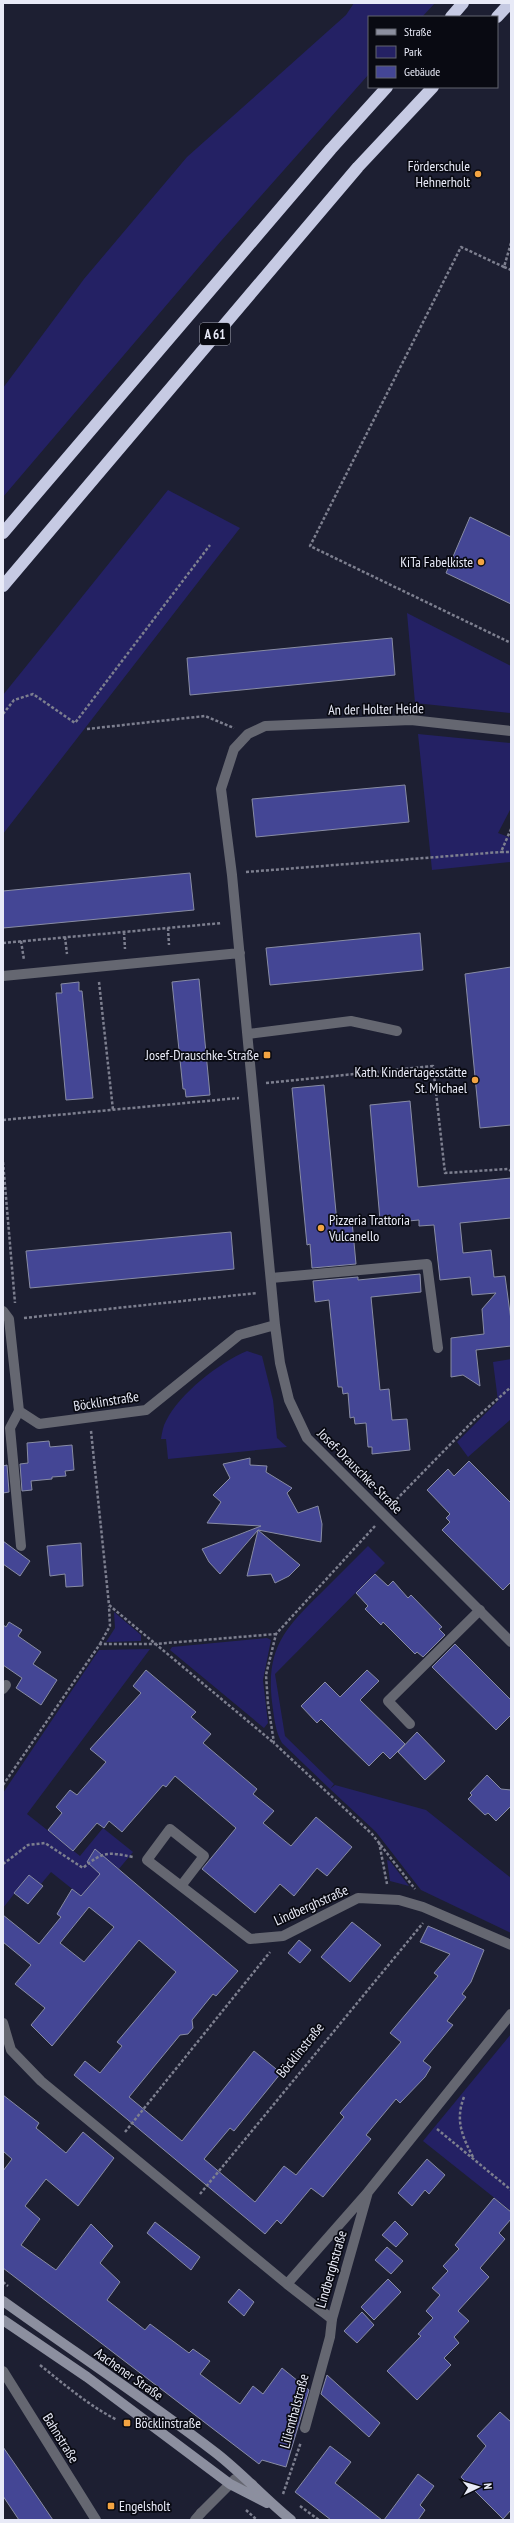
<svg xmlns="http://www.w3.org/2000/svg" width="514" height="2523" viewBox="0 0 514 2523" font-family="'PT Sans Narrow',sans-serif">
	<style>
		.green { fill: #242164 }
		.building { fill: #444695; stroke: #888ca4; fill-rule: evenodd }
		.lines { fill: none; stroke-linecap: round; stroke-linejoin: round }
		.path { stroke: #7d7f8f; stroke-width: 2.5; stroke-dasharray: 3 2; stroke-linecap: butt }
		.service { stroke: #656771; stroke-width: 10 }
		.minor { stroke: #656771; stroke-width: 10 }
		.tertiary { stroke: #656771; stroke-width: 10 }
		.secondary { stroke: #8c8f9f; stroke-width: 10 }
		.motorway { stroke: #c6cae3; stroke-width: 12 }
		.poi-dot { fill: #f3a442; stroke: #090a12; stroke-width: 1.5 }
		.labels { text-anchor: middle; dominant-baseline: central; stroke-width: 3.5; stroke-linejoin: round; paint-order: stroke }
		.shield { fill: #090a12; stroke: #a5a7b2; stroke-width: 1 }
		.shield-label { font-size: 13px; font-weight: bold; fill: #e8eaf7 }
		.poi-label { font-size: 14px; fill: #e8eaf7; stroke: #090a12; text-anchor: end }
		.street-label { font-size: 14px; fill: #e8eaf7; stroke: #090a12 }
	</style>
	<rect width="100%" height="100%" fill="#1d1f32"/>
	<path class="green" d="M354,3H435L422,17H369V74L221,241L3,497V388L84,279L187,157L346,15Z
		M168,490L240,528L3,834V695Z
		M407,613L511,666V713L415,703Z
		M418,734L511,743V808L498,833L511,838V862L432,870Z
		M247,1351L262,1356L273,1400L277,1438L287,1447L168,1459L166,1439H161C162,1433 163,1426 166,1421C179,1394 220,1362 247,1351Z
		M511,1359V1419L468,1457L457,1442L498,1401L493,1362Z
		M368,1546L385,1563L275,1674L285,1736L334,1784L330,1789L282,1743C275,1731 274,1716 272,1702C266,1649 284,1629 320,1594C336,1578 352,1562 368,1546Z
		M114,1612L141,1635V1641L106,1642L115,1628Z
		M267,1638L271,1640L263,1680L268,1723L264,1728L170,1650L172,1647Z
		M150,1649L27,1814L80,1856L103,1828L133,1852L118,1870L81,1896L51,1872L41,1884L29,1875L3,1908V1793L99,1650Z
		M335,1785L426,1810L511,1878V1933L421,1890L376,1832L330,1789Z
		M387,1860L390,1861L409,1886L390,1881Z
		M511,2034V2211L423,2141Z"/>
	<path class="building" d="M470,517L511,537V604L446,573Z
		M392,638L395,675L190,695L187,658Z
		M405,785L409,822L256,837L252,799Z
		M190,873L194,910L3,928V891Z
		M420,933L423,970L270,985L266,948Z
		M511,967V1125L480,1128L465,974Z
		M199,979L210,1095L186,1097L185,1089H183L172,982Z
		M79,982V991H82L93,1098L66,1100L56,993H62L61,984Z
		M324,1085L337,1223L352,1221L356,1264L312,1268L310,1244L307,1245L292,1088Z
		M410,1101L418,1187L511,1178V1218L460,1223L463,1253L491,1250L494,1277L505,1276L511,1320V1346L476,1350L480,1386L463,1375L451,1377V1338L484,1334L482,1309L496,1293L472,1295L470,1277L440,1280L434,1225L419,1226V1220L408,1221V1218L380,1220L370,1105Z
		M231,1232L234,1269L30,1288L26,1251Z
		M420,1274L421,1292L371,1297L380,1390L389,1389L392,1420L407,1419L410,1450L372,1454V1447H368L366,1423L355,1424L354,1417L350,1418L348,1393L343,1394L342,1387H338L329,1300L315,1302L313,1281L358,1277V1280Z
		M49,1441L50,1447L72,1445L74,1470L65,1471L66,1476L52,1477V1479L31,1481L32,1490L22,1491L20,1464L28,1463L27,1443Z
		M250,1458V1465L267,1466L266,1472L292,1488L287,1493L298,1513L318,1506L322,1524L321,1542L258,1530L300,1565L289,1576L275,1583L271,1574L247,1576L258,1530L220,1574L209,1562L202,1549L261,1526L207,1523L221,1502L213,1495L230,1478L223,1464Z
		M469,1461L511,1503V1582L503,1590L442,1530L450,1522L446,1518L450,1514L427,1490L448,1469L454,1476Z
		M7,1465L9,1492L3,1493V1466Z
		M3,1541L30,1561L20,1576L3,1564Z
		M81,1543L83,1586L66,1587L65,1574L50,1576L47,1546Z
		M375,1574L388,1586L393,1581L408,1598L411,1595L442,1627L439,1629L445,1635L423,1657L417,1652L415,1654L383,1622L381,1625L365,1609L368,1606L356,1593Z
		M9,1622L22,1630L18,1636L41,1652L33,1664L57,1680L41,1705L16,1688L22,1678L3,1665V1625L6,1627Z
		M455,1644L511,1700V1715L496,1730L432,1667Z
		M146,1670L196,1712L191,1717L211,1734L203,1743L257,1789L253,1794L274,1811L263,1823L291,1846L316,1817L352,1847L327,1876L317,1868L294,1896L280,1884L255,1913L202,1869L236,1828L175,1776L166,1787L163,1785L122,1832L109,1821L104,1828L97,1823L73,1851L48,1830L62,1813L56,1807L70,1790L77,1795L106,1762L90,1749L141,1693L133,1686Z
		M367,1670L379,1681L360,1700L405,1744L390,1759L383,1752L369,1766L329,1727L321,1719L317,1723L301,1706L325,1682L340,1697Z
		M417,1732L445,1761L425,1780L398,1752Z
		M487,1775L501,1789L511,1790V1806L496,1821L488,1813L485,1815L468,1799L472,1795L470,1793Z
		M95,1849L238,1971L216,1996L213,1994L192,2020L193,2028L188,2034L180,2035L129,2097L182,2141L254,2051L281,2073L234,2131L230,2128L204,2159L255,2202L284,2166L296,2175L344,2117L340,2113L401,2042L390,2033L438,1976L434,1973L450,1954L420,1942L428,1926L484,1950L471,1982L462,1994L466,1997L447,2021L453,2025L423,2061L431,2067L425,2077L400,2103L396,2099L366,2135L371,2139L323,2197L311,2188L281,2224L277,2220L265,2234L74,2075L85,2061L100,2073L122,2046L117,2042L176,1972L139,1940L52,2046L31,2025L45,2008L15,1984L31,1965L3,1942V1915L39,1944L61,1917L57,1914L72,1889L81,1896L100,1874L87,1862ZM89,1907L114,1927L84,1962L60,1943Z
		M29,1875L43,1886L28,1904L14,1893Z
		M352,1922L381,1945L350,1982L321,1957Z
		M299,1940L311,1950L300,1963L288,1953Z
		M3,2095L39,2123L36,2128L66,2153L83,2132L114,2158L78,2206L46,2179L25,2206L40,2219L21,2245L56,2270L91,2224L113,2246L100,2263L120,2282L107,2300L145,2330L150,2324L189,2353L193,2349L210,2361L200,2374L240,2404L253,2386L263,2394L282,2368L309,2390L286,2467L262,2460L259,2464L3,2268V2171L12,2159L3,2151Z
		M427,2159L445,2175L429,2194L425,2190L412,2206L398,2193Z
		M494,2198L511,2212V2219L499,2233L505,2239L480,2268L489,2277L458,2311L469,2321L454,2337L459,2343L444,2358L451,2365L417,2400L387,2371L421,2336L418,2334L433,2318L426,2311L440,2295L432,2288L448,2271L443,2266L459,2249L455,2245Z
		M395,2221L408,2234L396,2247L382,2235Z
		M155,2222L200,2257L191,2270L147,2233Z
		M387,2247L403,2261L391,2274L375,2260Z
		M388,2279L401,2292L374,2320L361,2307Z
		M239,2289L254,2302L244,2316L228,2302Z
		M362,2312L374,2325L357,2343L344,2331Z
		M327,2375L380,2423L369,2437L321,2394Z
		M500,2412L511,2422V2510L503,2519L461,2477L486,2446L477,2436Z
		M330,2446L351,2462L335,2483L382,2520H331L295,2492Z
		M3,2447L19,2470L53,2520H19L3,2496Z
		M418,2474L434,2486L420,2505L425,2510L418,2520H384Z"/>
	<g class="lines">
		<path class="path" d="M511,243L504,267L511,270
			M504,267L461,247L310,546L511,643
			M3,714L14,700L33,694L75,723L210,545
			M87,729L205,716L234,728
			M511,829L501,852H511
			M246,872L501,852
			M168,928L169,945
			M124,932L125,949
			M65,937L67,954
			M21,941L24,960
			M3,943L222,923
			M99,982L113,1110
			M266,1083L433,1066L445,1173L508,1169L511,1171
			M3,1120L239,1098
			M3,1162L15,1303
			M24,1318L257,1293
			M91,1431L109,1605L274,1743
			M393,1503L475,1419L511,1387
			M375,1526L276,1634L266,1675L268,1704L274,1743L372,1834L415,1889
			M100,1644L110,1626L109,1606
			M3,1785L100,1644H155L276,1634
			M379,1842L387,1884
			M3,1864L28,1845L45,1843L83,1868C103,1851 108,1852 133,1857
			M464,2097C455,2120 462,2136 473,2157
			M437,2129L511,2190
			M125,2132L270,1952
			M200,2194L423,1923
			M3,2282L8,2286
			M40,2365C65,2385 88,2405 117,2420
			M283,2494L301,2442
			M300,2506L319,2520
			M246,2510L257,2520"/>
		<path class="service" d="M271,1278L427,1264L438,1348
			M19,1411L10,1428L21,1546
			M3,1689L6,1685
			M410,1724L388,1701L480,1610
			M305,2428L330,2337L332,2319
			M201,2513L235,2479L252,2484"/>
		<path class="minor" d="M511,731L411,720L265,726L248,734L234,749L221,789L232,875L275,1325L280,1363L289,1400L307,1438L511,1642
			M3,976L240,953
			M248,1034L351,1021L397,1031
			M3,1311L9,1319L19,1411L39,1424L146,1410L239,1335L275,1325
			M181,1886L204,1856L170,1829L147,1860L250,1939L283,1936L358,1898L399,1900L423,1907L511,1945
			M3,2023L11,2050L41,2081L287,2284
			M368,2192L332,2319L287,2284L368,2192L511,2014
			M195,2520L201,2513"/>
		<path class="tertiary" d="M3,2371L96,2520"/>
		<path class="secondary" d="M3,2301C74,2352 147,2400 216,2453C243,2474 265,2499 291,2520
			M3,2320L87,2377L230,2484L267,2503"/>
		<path class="motorway" d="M451,17L463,3
			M497,17L510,3
			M3,533L331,149L387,87
			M3,586L358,167L433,87"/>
	</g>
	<g class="poi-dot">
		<circle cx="478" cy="174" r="4"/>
		<circle cx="481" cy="562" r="4"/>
		<rect x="263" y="1051" width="8" height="8" rx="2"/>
		<circle cx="475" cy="1080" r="4"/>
		<circle cx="321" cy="1228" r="4"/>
		<rect x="123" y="2419" width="8" height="8" rx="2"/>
		<rect x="107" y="2502" width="8" height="8" rx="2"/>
	</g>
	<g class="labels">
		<rect class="shield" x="200" y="323" width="30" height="22" rx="3"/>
		<g class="shield-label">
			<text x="215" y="334">A 61</text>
		</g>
		<g class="poi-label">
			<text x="470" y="166">Förderschule<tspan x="470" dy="16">Hehnerholt</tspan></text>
			<text x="473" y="562">KiTa Fabelkiste</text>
			<text x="259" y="1055">Josef-Drauschke-Straße</text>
			<text x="467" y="1072">Kath. Kindertagesstätte<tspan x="467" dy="16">St. Michael</tspan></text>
			<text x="329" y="1220" text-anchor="start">Pizzeria Trattoria<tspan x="329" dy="16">Vulcanello</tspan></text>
			<text x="135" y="2423" text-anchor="start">Böcklinstraße</text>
			<text x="119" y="2506" text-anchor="start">Engelsholt</text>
		</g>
		<g class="street-label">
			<text transform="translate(376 709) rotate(-1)">An der Holter Heide</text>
			<text transform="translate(106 1401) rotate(-9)">Böcklinstraße</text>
			<text transform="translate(360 1471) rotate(45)">Josef-Drauschke-Straße</text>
			<text transform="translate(311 1905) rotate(-24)">Lindberghstraße</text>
			<text transform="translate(300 2050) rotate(-51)">Böcklinstraße</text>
			<text transform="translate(331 2269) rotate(-74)">Lindberghstraße</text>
			<text transform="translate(129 2374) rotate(35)">Aachener Straße</text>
			<text transform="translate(294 2411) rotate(-75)">Lilienthalstraße</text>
			<text transform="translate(61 2438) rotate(58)">Bahnstraße</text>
		</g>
	</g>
	<rect width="514" height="2523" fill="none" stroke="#e8eaf7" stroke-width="8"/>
	<rect x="368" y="16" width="130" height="72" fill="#090a12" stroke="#62646e"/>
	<rect x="376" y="29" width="20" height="6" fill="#8c8f9f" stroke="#62646e"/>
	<text x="404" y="36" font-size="12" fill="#e8eaf7">Straße</text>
	<rect x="376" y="46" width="20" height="12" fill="#242164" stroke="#62646e"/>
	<text x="404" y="56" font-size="12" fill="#e8eaf7">Park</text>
	<rect x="376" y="66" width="20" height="12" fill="#444695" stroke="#62646e"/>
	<text x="404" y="76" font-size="12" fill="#e8eaf7">Gebäude</text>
	<g transform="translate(478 2487) rotate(85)" stroke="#090a12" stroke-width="3" paint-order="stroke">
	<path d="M0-3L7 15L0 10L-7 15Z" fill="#e8eaf7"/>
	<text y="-6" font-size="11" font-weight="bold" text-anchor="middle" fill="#e8eaf7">N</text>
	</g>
</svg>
